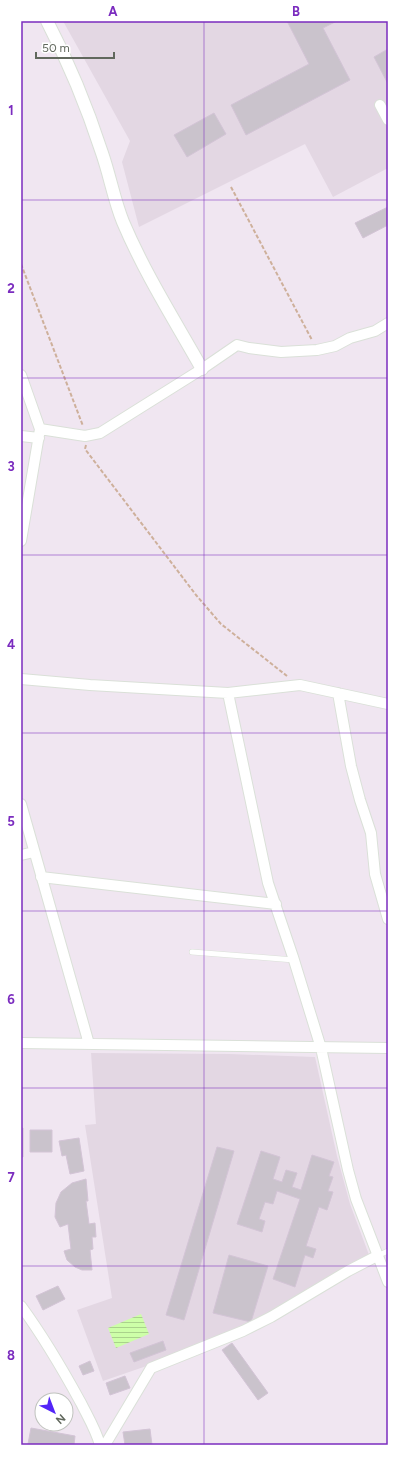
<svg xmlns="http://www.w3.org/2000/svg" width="409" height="1466" viewBox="0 0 409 1466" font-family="Figtree,sans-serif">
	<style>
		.education { fill: #e3d7e3 }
		.water { fill: url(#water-rules) }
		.building { fill: #cac3cc; stroke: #d3c4d6 }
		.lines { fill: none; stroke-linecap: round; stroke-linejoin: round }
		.service-casing { stroke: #dae0d8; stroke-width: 6 }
		.minor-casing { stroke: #dae0d8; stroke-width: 12 }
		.tertiary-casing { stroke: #dae0d8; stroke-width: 14 }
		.path { stroke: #ceb09b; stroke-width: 2; stroke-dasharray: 4 2; stroke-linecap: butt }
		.service { stroke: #fff; stroke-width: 5 }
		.minor { stroke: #fff; stroke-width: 10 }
		.tertiary { stroke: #fff; stroke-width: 12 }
		.grid { fill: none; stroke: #7b2cbf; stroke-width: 1; stroke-opacity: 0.55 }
		.neatline { fill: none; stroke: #7b2cbf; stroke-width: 1.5 }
		.grid-label { font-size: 13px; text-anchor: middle; font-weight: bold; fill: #7b2cbf }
	</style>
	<defs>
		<pattern id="water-rules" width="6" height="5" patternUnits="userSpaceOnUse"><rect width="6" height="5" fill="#cdffa8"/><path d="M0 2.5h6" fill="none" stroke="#aad28c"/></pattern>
	</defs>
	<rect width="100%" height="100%" fill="#f0e6f1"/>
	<path class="education" d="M63,21H388V168L333,197L305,144L139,227L122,162L130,141Z
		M91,1053L229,1054L315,1057L337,1156L350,1204L369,1255L286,1304L239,1329L161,1361L103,1381L77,1310L112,1298L85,1125L96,1124Z"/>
	<path class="water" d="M141,1314L149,1334L116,1348L108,1328Z"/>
	<path class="building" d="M287,21H337L323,28L350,80L246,135L231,105L309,64Z
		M388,49V84L374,57Z
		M214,113L226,134L187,157L174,135Z
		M388,207V225L363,238L355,223Z
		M21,1128H23V1157H21Z
		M30,1130H52V1152H30Z
		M79,1138L84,1171L70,1174L66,1155L62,1156L59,1141Z
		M217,1147L234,1151L184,1320L166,1315Z
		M261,1151L280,1157L273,1179L282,1182L286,1170L297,1173L292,1187L301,1190L312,1155L334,1162L329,1176L333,1177L328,1191L333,1192L327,1210L319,1207L306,1246L316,1249L313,1258L305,1255L295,1287L273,1279L300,1199L277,1191L273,1204L265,1202L259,1219L265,1221L262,1232L237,1224Z
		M86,1179L88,1201H86L89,1224L95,1223L96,1237H92L93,1249L90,1250L92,1270H82L75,1267L67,1260L64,1251L71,1249L68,1224L60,1227L55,1217L56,1203L61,1192L72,1183Z
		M229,1255L268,1266L251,1322L213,1313Z
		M58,1286L65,1299L43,1310L36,1296Z
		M163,1341L166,1350L134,1362L130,1353Z
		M232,1343L268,1393L258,1400L222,1350Z
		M90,1361L94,1371L83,1375L79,1366Z
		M125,1376L130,1388L110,1395L106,1383Z
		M31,1428L75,1436L74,1445L28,1444Z
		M150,1429L152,1445H125L123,1432Z"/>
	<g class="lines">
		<defs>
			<path id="service" d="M192,952L294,960
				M377,1256L388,1251"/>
			<path id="minor" d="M380,105L388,120
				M21,375L40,429L21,541
				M40,429L85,436L100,433L202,369L237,345L249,348L281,352L317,350L335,346L350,338L375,331L388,323
				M21,436L39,438
				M21,679L90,685L228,693L300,685L388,704
				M228,693L268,883L293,957L321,1048L348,1170L356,1199L388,1282
				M338,693L351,766L360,800L371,833L375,874L388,919
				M21,804L89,1044
				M21,855L34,852
				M41,877L276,904
				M21,1043L388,1048
				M21,1306C43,1336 63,1370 81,1403C88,1417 96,1430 100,1445
				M105,1445L151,1368L243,1331L271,1317L348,1271L377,1256"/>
			<path id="tertiary" d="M47,21C69,63 87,107 102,153C110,176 114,200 123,222C145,274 175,321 202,369"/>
		</defs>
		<use href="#service" class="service-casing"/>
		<use href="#minor" class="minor-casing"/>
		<use href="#tertiary" class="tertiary-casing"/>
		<path class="path" d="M231,187L312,340
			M21,264L83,426
			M86,445L85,449L196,595L221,624L287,676"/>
		<use href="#service" class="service"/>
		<use href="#minor" class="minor"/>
		<use href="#tertiary" class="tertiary"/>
	</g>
	<path class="grid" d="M204,21V1445M21,200H388M21,378H388M21,555H388M21,733H388M21,911H388M21,1088H388M21,1266H388"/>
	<rect width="409" height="1466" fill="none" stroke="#ffffff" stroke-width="44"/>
	<g transform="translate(54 1412) rotate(138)"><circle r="19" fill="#ffffff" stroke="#c0c3be"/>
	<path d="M0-3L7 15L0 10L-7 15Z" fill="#5325f8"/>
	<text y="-6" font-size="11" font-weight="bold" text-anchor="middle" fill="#61685d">N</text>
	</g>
	<path d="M36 52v6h78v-6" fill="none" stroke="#61685d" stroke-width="2"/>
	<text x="42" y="52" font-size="12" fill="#61685d" stroke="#ffffff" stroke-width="3" paint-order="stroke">50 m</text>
	<rect x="22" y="22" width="365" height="1422" class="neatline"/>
	<g class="grid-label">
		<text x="113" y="16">A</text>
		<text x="296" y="16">B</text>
		<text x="11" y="115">1</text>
		<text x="11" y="293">2</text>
		<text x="11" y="471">3</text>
		<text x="11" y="649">4</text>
		<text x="11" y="826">5</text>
		<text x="11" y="1004">6</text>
		<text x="11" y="1182">7</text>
		<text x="11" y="1360">8</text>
	</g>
</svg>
